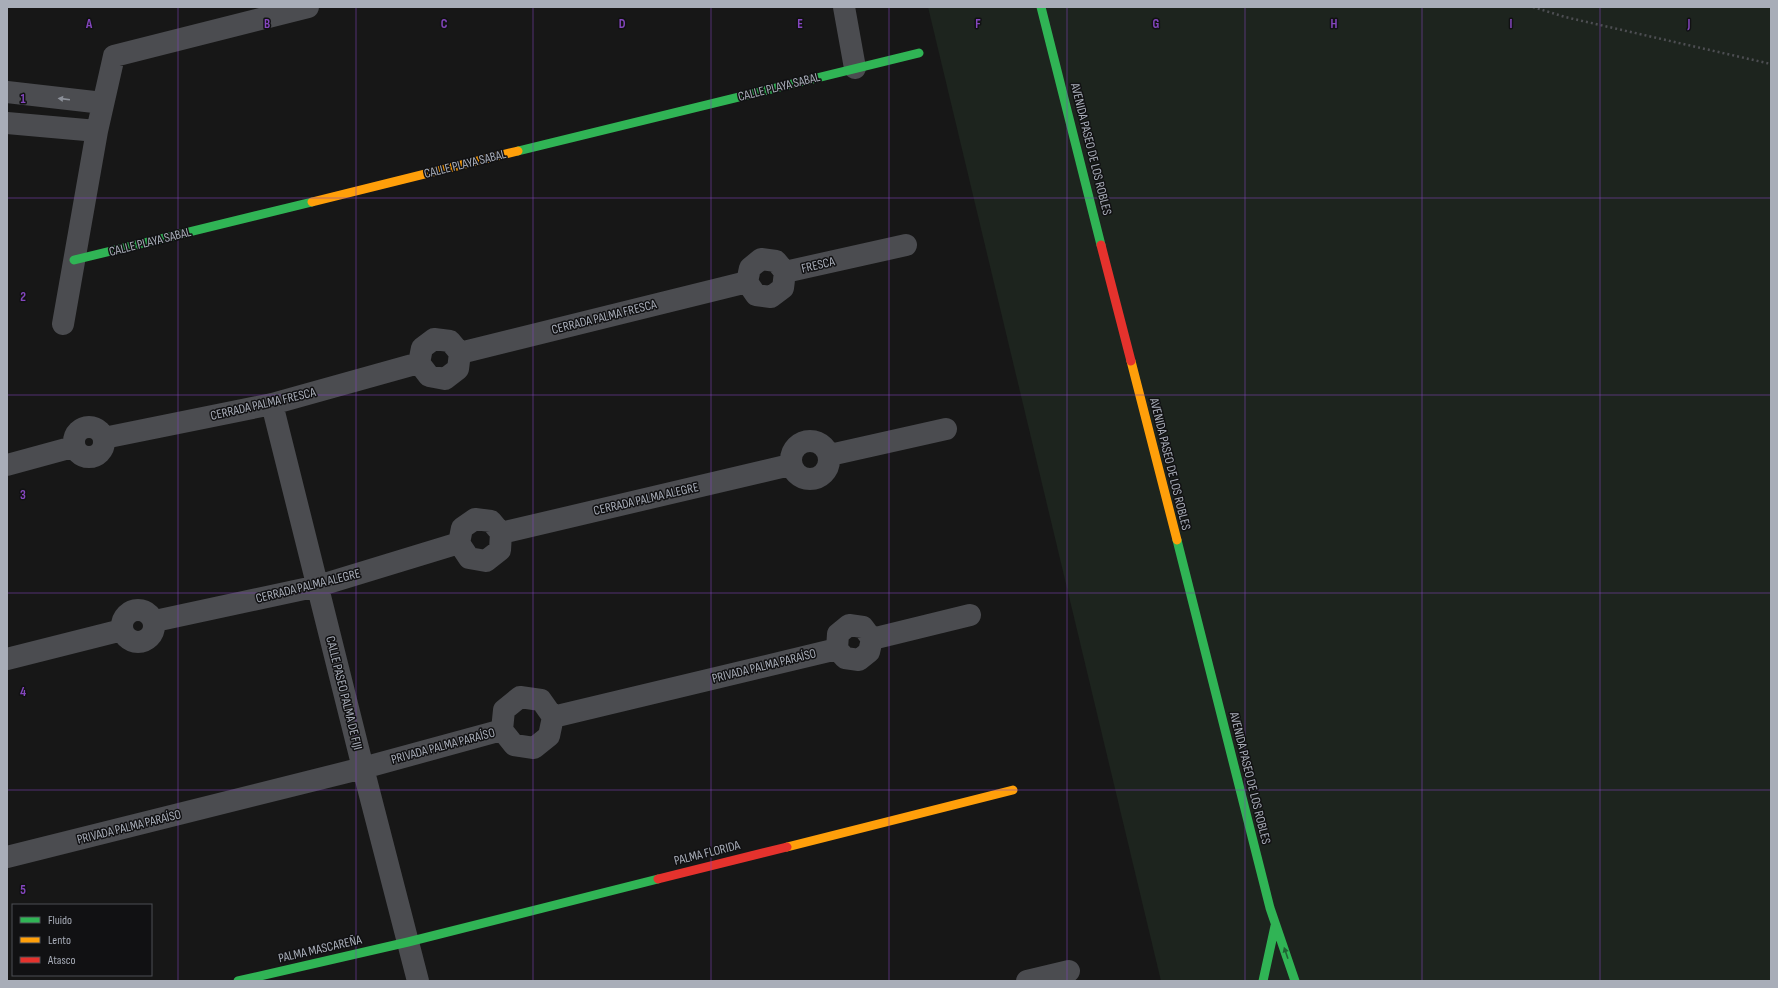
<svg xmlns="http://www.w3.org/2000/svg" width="1778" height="988" viewBox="0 0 1778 988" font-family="'Sofia Sans Condensed',sans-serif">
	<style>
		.green { fill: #1d241e }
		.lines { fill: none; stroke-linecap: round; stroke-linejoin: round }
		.path { stroke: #4d4e52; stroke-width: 2.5; stroke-dasharray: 2 3; stroke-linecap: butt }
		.street { stroke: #4b4c50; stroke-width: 22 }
		.fast { stroke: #30b455; stroke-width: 9 }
		.slow { stroke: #ff9f0a; stroke-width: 9 }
		.jam { stroke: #e5322d; stroke-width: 9 }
		.oneway { fill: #8c9099 }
		.oneway2 { fill: #206234 }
		.grid { fill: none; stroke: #8446be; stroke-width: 1; stroke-opacity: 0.55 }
		.labels { text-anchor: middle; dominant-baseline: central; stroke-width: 3; stroke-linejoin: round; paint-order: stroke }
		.street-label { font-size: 13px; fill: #a8adb8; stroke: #111113 }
		.grid-label { font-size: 13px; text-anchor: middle; font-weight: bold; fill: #8446be; stroke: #111113; stroke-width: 3; stroke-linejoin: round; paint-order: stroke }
	</style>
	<rect width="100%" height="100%" fill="#171717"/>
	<path class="green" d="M928,7H1771V981H1161Z"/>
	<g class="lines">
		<path class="path" d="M1533,7L1565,17L1771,64"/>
		<path class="street" d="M844,7L855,68
			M7,92L103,103
			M7,123L97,131
			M785,272L906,245
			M747,282L756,295L771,297L783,288L785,272
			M747,282L750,268L761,259L776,261L785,272
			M63,324L97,131L114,56L308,7
			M434,339L450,341L460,353L458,369L445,379L429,376L419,363L422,348Z
			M460,353L747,282
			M272,404L363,768L418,981
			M74 442a15 15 0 1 1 30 0a15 15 0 1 1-30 0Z
			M104,438L272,404L419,363
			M791 460a19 19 0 1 1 38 0a19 19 0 1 1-38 0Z
			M830,455L946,429
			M7,465L73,447
			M475,519L491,521L501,533L500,550L486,561L469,558L459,543L462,528Z
			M501,533L790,465
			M122 626a16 16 0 1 1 32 0a16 16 0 1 1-32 0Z
			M155,621L318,586L459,543
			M872,639L970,615
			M837,649L838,634L849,625L863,627L872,639
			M837,649L845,658L859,660L869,652L872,639
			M7,659L122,630
			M553,717L837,649
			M502,730L504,710L520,697L541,700L553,717
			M502,730L514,745L534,748L549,736L553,717
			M7,857L363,768L502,730
			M1027,981L1069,971"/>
		<path class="fast" d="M1041,7L1101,245
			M518,151L919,53
			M74,260L312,202
			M1177,540L1270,908L1295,981
			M238,981L408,942L658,879
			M1263,981L1275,926"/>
		<path class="slow" d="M312,202L518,151
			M1131,361L1177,540
			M787,847L1013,790"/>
		<path class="jam" d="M1101,245L1131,361
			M658,879L787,847"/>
	</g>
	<defs><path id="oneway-solid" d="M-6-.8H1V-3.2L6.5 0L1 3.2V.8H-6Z"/></defs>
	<use class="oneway" href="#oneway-solid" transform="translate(64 99) rotate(-173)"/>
	<use class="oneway2" href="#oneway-solid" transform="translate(1286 953) rotate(-109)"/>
	<path class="grid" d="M178,7V981M356,7V981M533,7V981M711,7V981M889,7V981M1067,7V981M1245,7V981M1422,7V981M1600,7V981M7,198H1771M7,395H1771M7,593H1771M7,790H1771"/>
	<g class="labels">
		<g class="street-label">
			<text transform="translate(779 87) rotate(-14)">CALLE PLAYA SABAL</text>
			<text transform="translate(1091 149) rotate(76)">AVENIDA PASEO DE LOS ROBLES</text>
			<text transform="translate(465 164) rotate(-14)">CALLE PLAYA SABAL</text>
			<text transform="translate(150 242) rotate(-14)">CALLE PLAYA SABAL</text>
			<text transform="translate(818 265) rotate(-13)">FRESCA</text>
			<text transform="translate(604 317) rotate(-14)">CERRADA PALMA FRESCA</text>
			<text transform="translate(263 404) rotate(-13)">CERRADA PALMA FRESCA</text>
			<text transform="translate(1170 464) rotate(76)">AVENIDA PASEO DE LOS ROBLES</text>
			<text transform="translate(646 499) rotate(-13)">CERRADA PALMA ALEGRE</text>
			<text transform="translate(308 586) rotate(-14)">CERRADA PALMA ALEGRE</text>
			<text transform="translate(764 666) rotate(-14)">PRIVADA PALMA PARAÍSO</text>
			<text transform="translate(344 693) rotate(76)">CALLE PASEO PALMA DE FIJI</text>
			<text transform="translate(443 746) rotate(-15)">PRIVADA PALMA PARAÍSO</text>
			<text transform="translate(1250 778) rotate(76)">AVENIDA PASEO DE LOS ROBLES</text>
			<text transform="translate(129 827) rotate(-14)">PRIVADA PALMA PARAÍSO</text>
			<text transform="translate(707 853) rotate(-14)">PALMA FLORIDA</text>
			<text transform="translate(320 949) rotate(-13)">PALMA MASCAREÑA</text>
		</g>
	</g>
	<g class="grid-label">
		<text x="89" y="28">A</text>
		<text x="267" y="28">B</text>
		<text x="444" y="28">C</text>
		<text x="622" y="28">D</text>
		<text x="800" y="28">E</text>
		<text x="978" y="28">F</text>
		<text x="1156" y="28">G</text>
		<text x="1334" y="28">H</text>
		<text x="1511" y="28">I</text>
		<text x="1689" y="28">J</text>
		<text x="23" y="103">1</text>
		<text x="23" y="301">2</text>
		<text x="23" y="499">3</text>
		<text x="23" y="696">4</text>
		<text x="23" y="894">5</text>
	</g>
	<rect width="1778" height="988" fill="none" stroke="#a8adb8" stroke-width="16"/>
	<rect x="12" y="904" width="140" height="72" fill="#111113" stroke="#4d4f55"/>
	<rect x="20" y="917" width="20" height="6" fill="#30b455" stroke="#4d4f55"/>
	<text x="48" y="924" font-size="12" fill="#a8adb8">Fluido</text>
	<rect x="20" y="937" width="20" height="6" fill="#ff9f0a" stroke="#4d4f55"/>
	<text x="48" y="944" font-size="12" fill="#a8adb8">Lento</text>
	<rect x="20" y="957" width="20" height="6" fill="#e5322d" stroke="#4d4f55"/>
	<text x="48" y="964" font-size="12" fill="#a8adb8">Atasco</text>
</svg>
